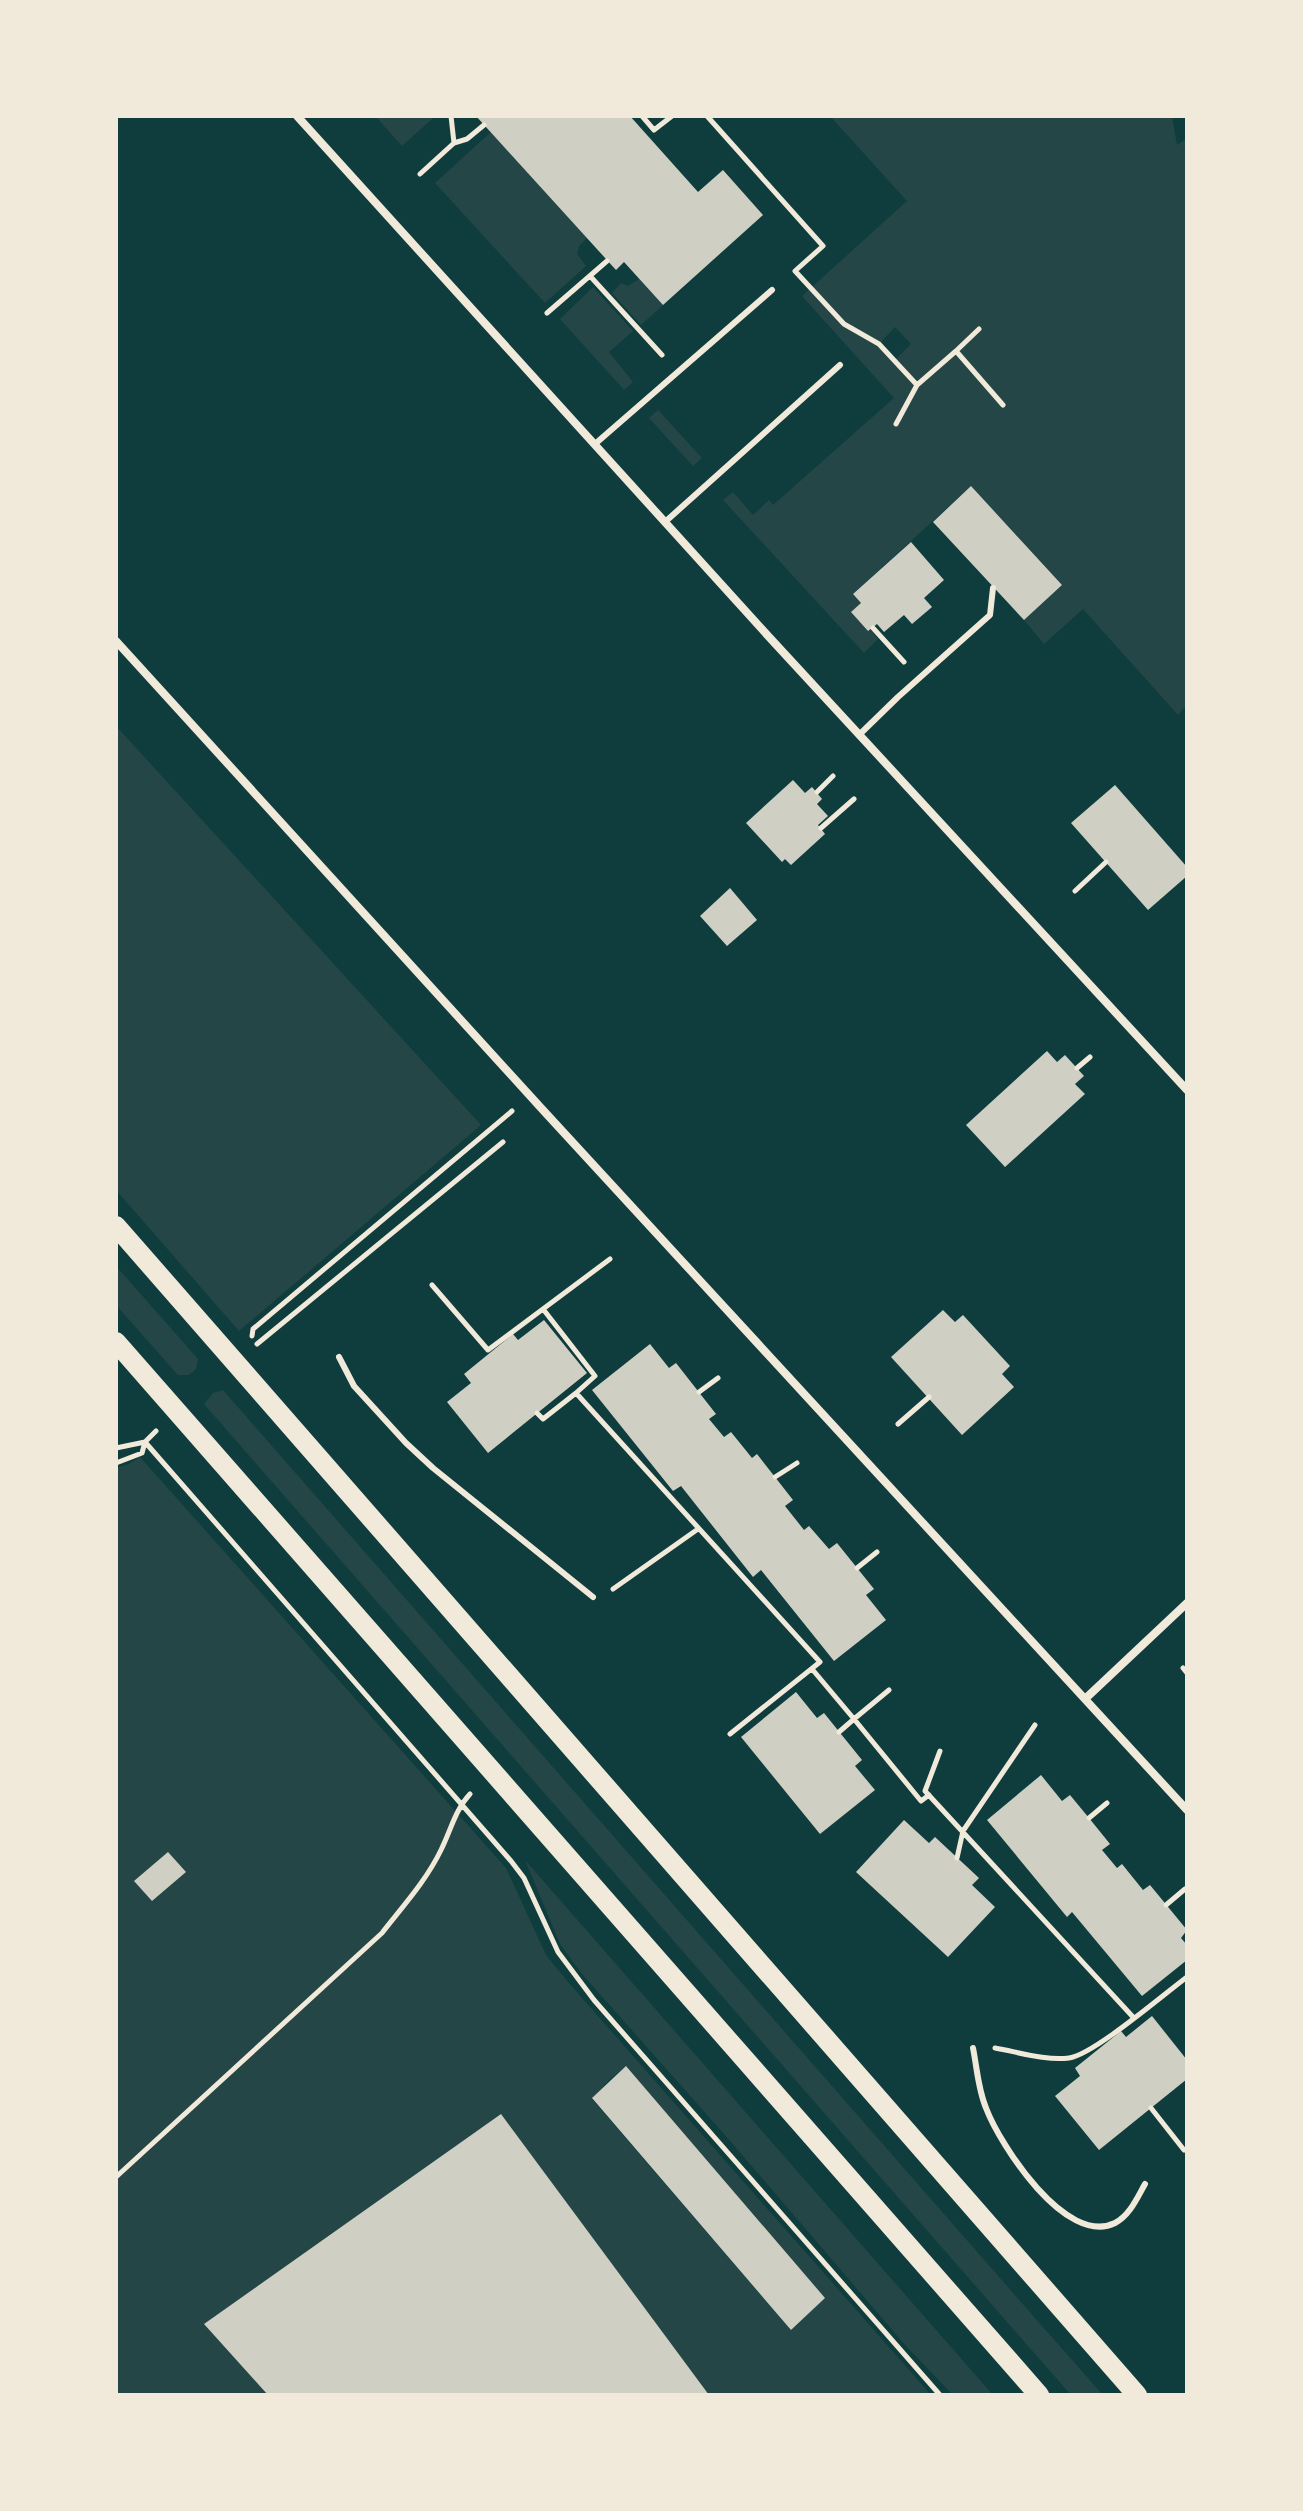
<svg xmlns="http://www.w3.org/2000/svg" width="1303" height="2511" viewBox="0 0 1303 2511" font-family="'Roboto Condensed',sans-serif">
	<style>
		.green { fill: #244646; fill-rule: evenodd }
		.building { fill: #cfcfc3 }
		.lines { fill: none; stroke-linecap: round; stroke-linejoin: round }
		.path { stroke: #f1e9da; stroke-width: 5 }
		.service { stroke: #f1e9da; stroke-width: 6 }
		.minor { stroke: #f1e9da; stroke-width: 8 }
		.primary { stroke: #f1e9da; stroke-width: 20 }
	</style>
	<rect width="100%" height="100%" fill="#0f3d3e"/>
	<path class="green" d="M375,116H432V119L402,146Z
		M830,116H1172L1177,145L1187,138V705L1178,715L1083,609L1044,644L1024,620L1062,585L971,486L853,594L861,603L868,631L870,629L878,639L864,653L723,500L733,492L753,515L769,500L773,505L894,398L802,296L907,201ZM895,327L911,344L895,360L879,344Z
		M491,132L587,238L579,246L577,254L586,266L545,303L435,183Z
		M639,279L663,305L641,325L612,293L621,283L628,286Z
		M593,287L633,331L609,352L633,382L624,390L560,319Z
		M658,410L702,458L693,466L649,418Z
		M116,726L481,1125L239,1331L116,1190Z
		M116,1266L198,1359L196,1369L189,1375H178L116,1305Z
		M223,1390L1042,2326L1103,2395H1071L204,1404L213,1393Z
		M140,1457L506,1868L546,1955L568,1982L931,2395H116V1468L129,1464ZM626,2066L824,2298L791,2330L592,2099L610,2079Z
		M525,1860L993,2395H953L907,2347L725,2135L582,1974L560,1944Z"/>
	<path class="building" d="M476,116H630L698,192L723,170L763,215L663,305L624,262L616,270Z
		M971,486L1062,585L1024,620L933,522Z
		M911,542L944,580L924,598L932,607L912,624L904,615L884,632L877,624L868,631L851,612L861,603L853,594Z
		M793,780L805,793L812,787L822,799L817,804L828,816L818,825L825,834L791,865L785,859L782,862L746,823Z
		M1115,785L1187,867V876L1148,910L1071,823Z
		M730,888L757,920L727,946L700,916Z
		M1047,1051L1057,1062L1065,1055L1084,1076L1075,1084L1085,1094L1005,1167L966,1125Z
		M943,1310L955,1322L963,1315L1010,1366L1002,1374L1014,1387L962,1435L891,1357Z
		M544,1320L587,1373L488,1453L447,1402L471,1383L464,1374L513,1334L518,1340Z
		M650,1344L669,1368L676,1363L716,1414L709,1419L724,1437L731,1432L752,1458L757,1454L793,1500L785,1506L804,1530L809,1526L829,1549L837,1543L874,1589L866,1595L886,1620L834,1661L761,1570L753,1577L681,1486L673,1491L592,1390Z
		M796,1692L817,1718L824,1713L862,1760L855,1766L875,1790L820,1834L741,1737Z
		M1041,1775L1062,1801L1070,1795L1089,1818L1110,1844L1102,1850L1117,1868L1122,1864L1143,1890L1150,1885L1187,1930L1181,1938L1187,1945V1960L1142,1996L1072,1912L1067,1917L987,1820Z
		M904,1820L929,1843L935,1837L979,1878L972,1885L995,1907L948,1957L856,1872Z
		M168,1852L186,1872L152,1901L134,1881Z
		M1152,2016L1187,2060V2079L1099,2150L1055,2096L1080,2076L1075,2068L1121,2031L1126,2037Z
		M626,2066L825,2298L791,2330L592,2098Z
		M501,2114L709,2395H268L204,2324Z"/>
	<g class="lines">
		<path class="path" d="M642,116L654,130L672,116
			M707,116L823,246L795,271
			M454,143L467,139L484,125
			M420,174L454,143L451,116
			M795,271L844,324L879,344L917,385L956,351L1003,405
			M590,276L662,355
			M547,313L607,261
			M956,351L979,329
			M896,424L917,385
			M873,628L904,662
			M817,792L833,776
			M821,828L854,799
			M1075,891L1106,862
			M1077,1068L1090,1057
			M432,1285L488,1350L543,1309L595,1376L576,1393L820,1662L730,1734
			M543,1309L610,1259
			M252,1336L253,1329L512,1111
			M257,1344L503,1142
			M699,1392L718,1378
			M537,1413L543,1419L576,1393
			M898,1424L929,1397
			M145,1442L511,1861L524,1878L558,1952L594,2000L940,2395
			M116,1448L145,1442
			M116,1463L142,1453L145,1442L156,1431
			M775,1477L797,1463
			M857,1568L877,1552
			M613,1589L698,1529
			M1183,1668L1187,1673
			M812,1669L854,1719L889,1690
			M839,1732L854,1719L921,1801L929,1795
			M940,1751L925,1791L1133,2017
			M1089,1818L1107,1803
			M957,1858L963,1831L1035,1725
			M1166,1905L1185,1889
			M995,2048C1018,2052 1046,2061 1069,2058C1093,2055 1163,1995 1187,1977
			M1151,2108L1184,2150
			M116,2177L382,1933C403,1906 426,1881 441,1850C451,1830 455,1810 470,1794"/>
		<path class="service" d="M595,444L772,290
			M665,522L840,365
			M860,734L898,697L990,615L993,588
			M339,1357L354,1386L406,1443L433,1468L593,1597
			M973,2048C977,2068 978,2089 986,2108C1000,2145 1066,2247 1115,2223C1130,2215 1137,2198 1145,2184"/>
		<path class="minor" d="M297,116L770,638L1187,1090
			M116,641L542,1109L1187,1810
			M1085,1699L1187,1603"/>
		<path class="primary" d="M116,1226L1137,2395
			M116,1342L1039,2395"/>
	</g>
	<rect width="1303" height="2511" fill="none" stroke="#f1e9da" stroke-width="236"/>
</svg>
